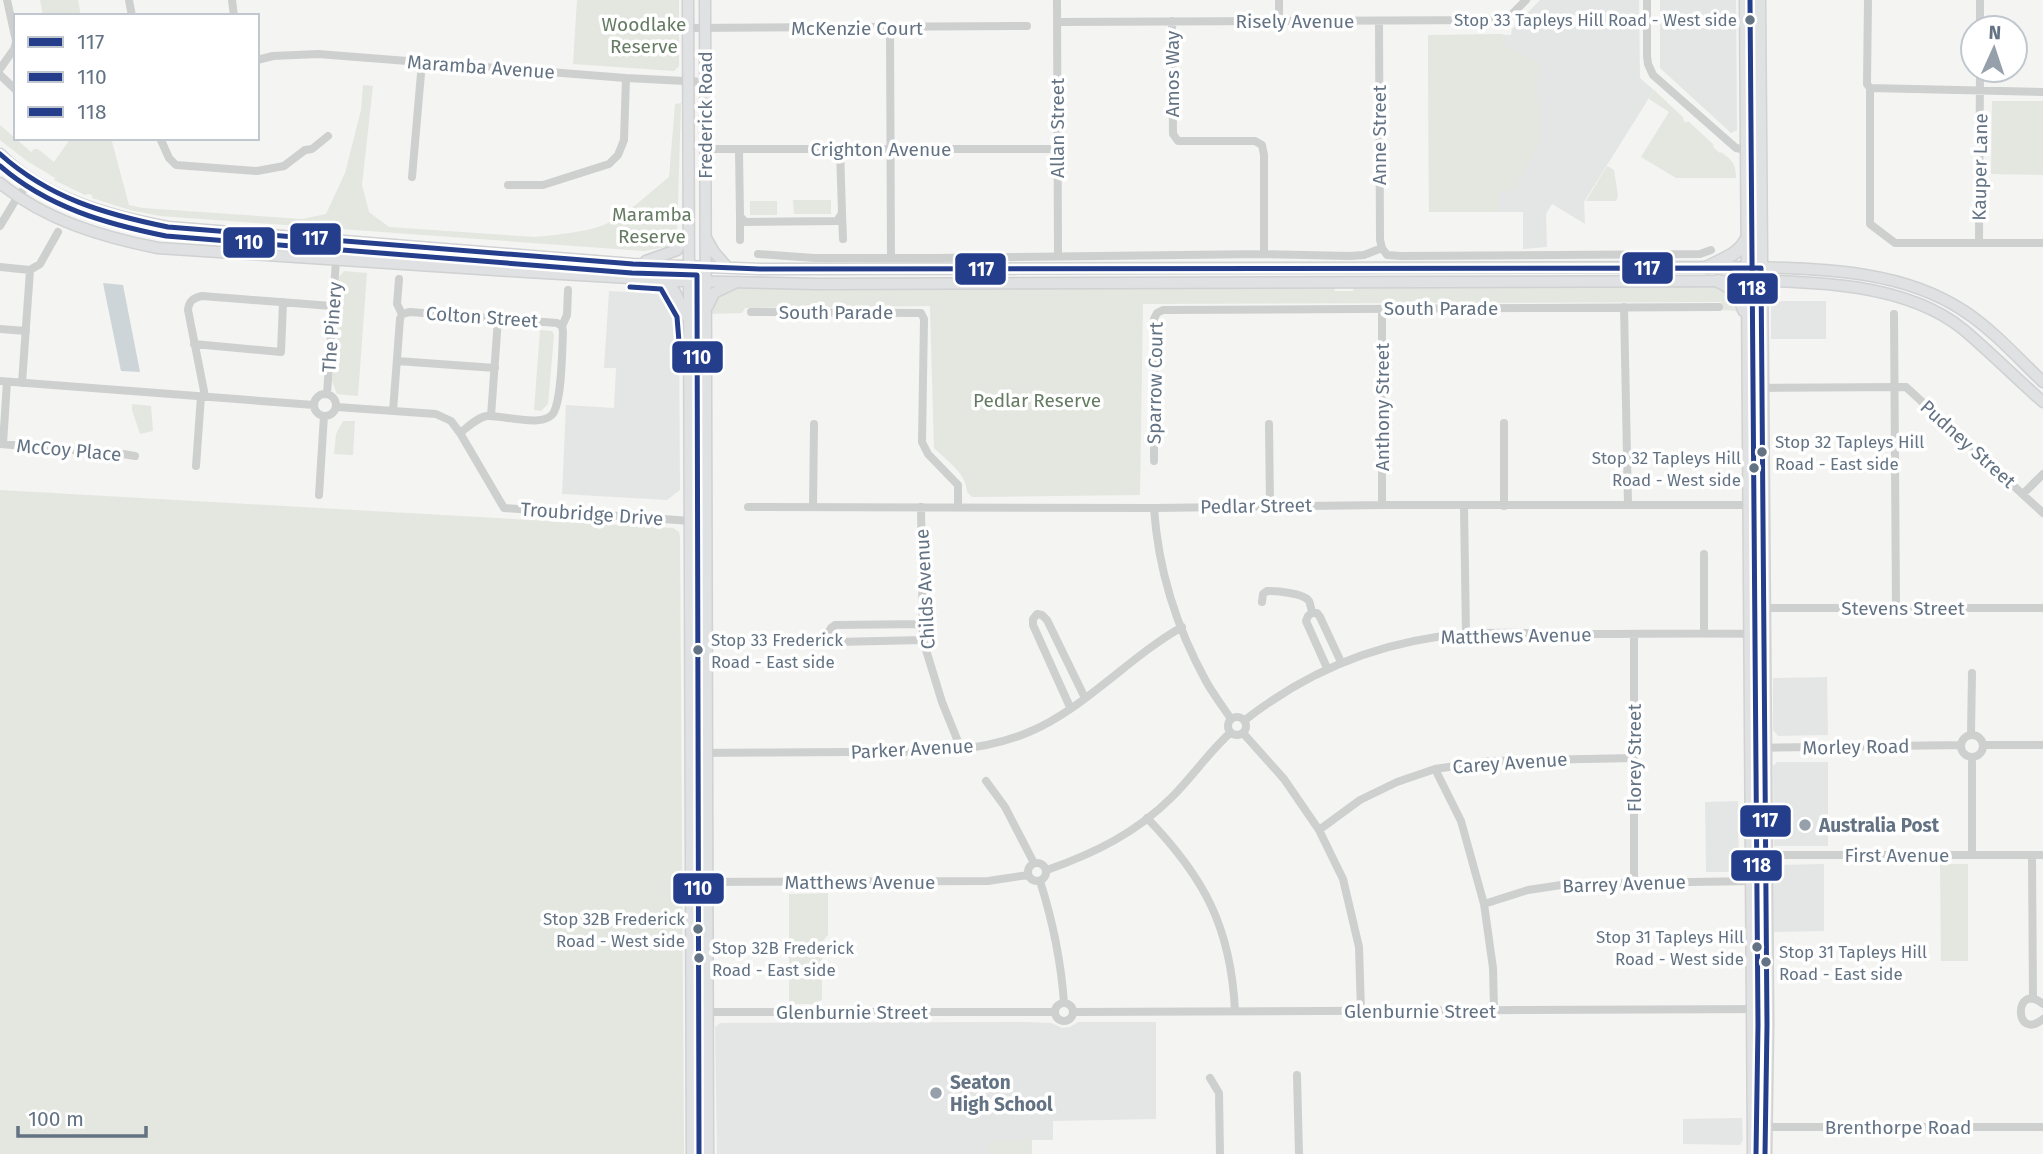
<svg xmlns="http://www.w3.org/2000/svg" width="2043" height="1154" viewBox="0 0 2043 1154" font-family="'Fira Sans',sans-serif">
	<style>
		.built { fill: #e4e6e5 }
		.green { fill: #e3e7e0 }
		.water { fill: #ced5d8 }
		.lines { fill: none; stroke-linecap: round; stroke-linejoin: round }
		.secondary-casing { stroke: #cfd1d2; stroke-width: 13 }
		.primary-casing { stroke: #d1d2d1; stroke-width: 15 }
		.street { stroke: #cecfcf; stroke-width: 8 }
		.secondary { stroke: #e0e1e2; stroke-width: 10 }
		.primary { stroke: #e0e1e2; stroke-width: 12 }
		.bus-1-casing { stroke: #fff; stroke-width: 10 }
		.bus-2-casing { stroke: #fff; stroke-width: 10 }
		.bus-3-casing { stroke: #fff; stroke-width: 10 }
		.bus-1 { stroke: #243e8c; stroke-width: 5 }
		.bus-2 { stroke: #243e8c; stroke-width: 5 }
		.bus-3 { stroke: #243e8c; stroke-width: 5 }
		.bus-dot { fill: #637384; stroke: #fff; stroke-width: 2.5 }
		.poi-dot { fill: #96a0aa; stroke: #fff; stroke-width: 2.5 }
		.labels { text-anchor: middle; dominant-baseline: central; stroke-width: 7; stroke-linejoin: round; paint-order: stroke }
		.bus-label { font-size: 17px; fill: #637384; stroke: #fff; text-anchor: end }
		.street-label { font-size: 19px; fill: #637384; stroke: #fff }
		.park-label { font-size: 19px; fill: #657b62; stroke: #fff }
		.poi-label { font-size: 19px; font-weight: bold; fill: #637384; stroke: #fff; text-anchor: start }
		.line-badge { stroke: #fff; stroke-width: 2.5 }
		.badge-label { font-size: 19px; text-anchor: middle; font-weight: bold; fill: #fff }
	</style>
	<rect width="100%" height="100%" fill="#f4f4f2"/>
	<path class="built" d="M1540,0H1639L1640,78L1654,90L1584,202L1585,224L1552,204L1546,214L1547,247L1523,249V212H1429L1428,35H1511L1512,29Z
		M1660,0H1736L1737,130L1731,133L1660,68Z
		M609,291L663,294L675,310L679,326L680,490L667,500L562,494L566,405L614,408L616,368H604Z
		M1771,301H1826V339H1771Z
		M1827,677L1828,735L1778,736L1773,730V678Z
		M1777,762H1828V846H1774L1773,766Z
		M1738,801L1739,872H1706L1705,802Z
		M1824,864V931L1774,932L1773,868L1777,865Z
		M1023,1022L1051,1023L1062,1028L1070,1027L1078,1022H1156V1119L1053,1121V1140H1032V1154H717L715,1027L720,1023Z
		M1742,1118L1743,1140L1740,1145L1683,1144V1119Z"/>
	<path class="green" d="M40,0H78L81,16H43Z
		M577,0H679V66L674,71L573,64Z
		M1503,34V44L1539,62L1536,86L1541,141L1513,190L1499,192V211L1429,212L1428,35Z
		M363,85L373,86L362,185L369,212L389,227L535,237C555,235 588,232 606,224C628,214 650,192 669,177L675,104L681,103L677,237L667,247L644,251L160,216L130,210L92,198V195L88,194L85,195L54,180L55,178L27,161L0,140V125L31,152L34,149H38L54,162L68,142L67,138H111L129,205L143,208L302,219L326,214L345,173L361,110Z
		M1654,90L1684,118L1683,120L1686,123L1688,121L1714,145L1713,147L1720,153L1721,152C1732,160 1736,164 1736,178H1676L1641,157L1669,112L1649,99Z
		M1992,101H2043V175L1991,174Z
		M1607,166L1614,170L1618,196L1616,201H1586Z
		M793,200H831V214H794Z
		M750,201H777V215H750Z
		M344,271L367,273L358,396L337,394L332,381L334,351L337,348L338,327L336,324L339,277Z
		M1708,286C1724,288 1733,294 1738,311L1722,310L1721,302L1143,304L1140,495L972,497L967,492C967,474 946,460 934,448L930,306L750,308H745L742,313L709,314C716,295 721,291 741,288L1334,287L1335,291H1353L1354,287Z
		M540,330L552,331L554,335L548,404L541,411L534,410Z
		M132,404L151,406L153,431L140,434L132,410Z
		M343,421H355L353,455L334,454L336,434Z
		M0,490L673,528L679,532L680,537L684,1154H0Z
		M1940,864H1968V961H1941Z
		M828,893V935L822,942V999L817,1004H789V894Z
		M990,1140H1032V1154H990Z"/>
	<path class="water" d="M103,283L123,285L140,372L121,371Z"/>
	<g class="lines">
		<defs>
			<path id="secondary" d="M688,0L692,1154
				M705,0L708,1154
				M0,154C43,198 109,216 168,227L633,264L760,269L1747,267C1820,269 1901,269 1964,311C1993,330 2018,358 2043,382
				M0,183C45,220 102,237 158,248L527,272L681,281L817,284L1738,281C1810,281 1906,282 1964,330C1991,353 2017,379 2043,402
				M706,238L714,252L727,267
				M646,261L677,250L688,232
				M666,280L675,292L686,316
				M708,306L714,293L737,282"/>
			<path id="primary" d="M1746,0L1754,1154
				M1759,0L1767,1025L1765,1154
				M1708,267C1723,259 1738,255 1746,240
				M1718,281C1732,287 1740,295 1744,310"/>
		</defs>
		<use href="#secondary" class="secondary-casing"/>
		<use href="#primary" class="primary-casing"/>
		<path class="street" d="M7,0L16,41
			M129,0L132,16
			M232,0L234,16
			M1057,0L1058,256
			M1647,0V56L1648,64L1653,75L1736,148L1752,151
			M1868,0L1867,84L1870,88L2043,92
			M1980,0V28
			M1172,21L1173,134L1178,141H1255L1262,145L1264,155V254
			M1279,21V0
			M1379,21L1380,240L1382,248
			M1057,22L1495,20L1509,17L1526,0
			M688,28L1027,26
			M890,28L891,258
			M257,60L273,56L318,54L626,78L705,82
			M0,69L14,49L16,42
			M0,75L16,90
			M1870,88V224L1895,243H2043
			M160,138L169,158L176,165L257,171L284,166L305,150L312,149L328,136
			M705,149H1057
			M739,149L740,216L745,222L837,221L842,213L840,149
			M412,177L422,62
			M508,185H543L609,164L618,155L624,140L626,78
			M842,213L843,239
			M740,216V240
			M0,226L18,196L32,180
			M1979,243L1980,70
			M1382,248L1387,255L1401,256L1700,254L1711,250
			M758,254L814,258H934L1264,254L1350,256L1364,255L1382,248
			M0,267L30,270L40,264L58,232
			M1624,307L1628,505
			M1382,309V505
			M751,312L921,313L924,319L922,442L928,454L958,485V506
			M402,314L410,312L557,323L562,326
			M1894,314L1896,608
			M0,329L26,331
			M194,344L281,352L283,302
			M397,361L495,368
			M0,381L314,405
			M22,383L30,270
			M1757,388L1906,387L2043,513
			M314 405a11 11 0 1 1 22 0a11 11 0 1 1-22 0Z
			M327,394L336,260
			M205,396L188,310C189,301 193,298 202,296L332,306
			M337,407L436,414L451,421L460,433L504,508L706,522
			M393,411L400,319L402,314L397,304L399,279
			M491,416L498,319
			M1269,424L1270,506
			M460,433C468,427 478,417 487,416C504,415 545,429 554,412C562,396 562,352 563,332L562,326L567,315L568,290
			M0,444L123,454L135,456
			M3,444L7,382
			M1154,461V319L1157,313L1163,310L1719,307
			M196,466L201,396
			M2023,494L2043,474
			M319,495L324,416
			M1464,506L1466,634
			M1504,506V423
			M748,507L1154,508L1382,505H1763
			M813,507L814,424
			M921,507L923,640L942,702L961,749
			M1154,508C1158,568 1177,629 1207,683C1214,695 1223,707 1231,719
			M1704,554V634
			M1262,602L1263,594L1267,591C1276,591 1304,593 1309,601C1310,603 1312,612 1312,613
			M1764,608H2043
			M923,624L835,625L831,628L828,633L831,639L835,642L923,640
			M1327,668L1306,621L1308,616L1312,613H1317L1320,617L1341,662
			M1070,707L1033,625V619L1037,614L1042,615L1047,620L1085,698
			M1228 726a9 9 0 1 1 18 0a9 9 0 1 1-18 0Z
			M1245,720C1309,670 1383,640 1465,634C1504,631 1544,634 1582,634C1643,634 1703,633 1764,634
			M1243,733L1284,779L1319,830L1343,879L1359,947L1361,1011
			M1971,734L1972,673
			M1961 746a11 11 0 1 1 22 0a11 11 0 1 1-22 0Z
			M1984,745H2043
			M1750,748L1961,745
			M690,753C743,753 797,752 850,752C909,752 973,756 1029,732C1084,709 1129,657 1182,627
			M1435,769L1461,821L1484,904L1493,968L1494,1010
			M986,781L1005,807L1034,863
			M1147,818C1204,877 1231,927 1235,1011
			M1319,830L1360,800L1397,782L1435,769L1489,761L1634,758
			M1751,855H2043
			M1972,855V757
			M2032,855L2033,999
			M1028 872a9 9 0 1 1 18 0a9 9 0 1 1-18 0Z
			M1047,870C1095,853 1136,833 1172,797C1193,776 1209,752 1230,733
			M1040,881C1053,922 1061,961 1064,1003
			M691,882L988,881L1028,875
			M1634,882V634
			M1484,904L1528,890L1568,884L1754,881
			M1055 1012a9 9 0 1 1 18 0a9 9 0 1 1-18 0Z
			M2043,1004C2014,980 2013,1043 2043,1019
			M692,1012H1054
			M1073,1012L1767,1009
			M1297,1075L1299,1154
			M1210,1078L1219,1093L1220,1154
			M1762,1127H2043"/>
		<use href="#secondary" class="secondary"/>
		<use href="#primary" class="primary"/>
		<defs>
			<path id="bus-1" d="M0,154C49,198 104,214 168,227L633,264L760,269L1761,268L1767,1025L1765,1154"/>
			<path id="bus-2" d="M0,166C47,207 106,224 166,236L632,273L697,275L699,1154
				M630,287L661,289L677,317L680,354"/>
			<path id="bus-3" d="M1750,0L1758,1025L1756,1154"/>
		</defs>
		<use href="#bus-1" class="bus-1-casing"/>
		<use href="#bus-2" class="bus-2-casing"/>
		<use href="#bus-3" class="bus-3-casing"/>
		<use href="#bus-1" class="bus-1"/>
		<use href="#bus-2" class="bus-2"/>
		<use href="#bus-3" class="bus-3"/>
	</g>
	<g class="bus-dot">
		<circle cx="1750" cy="20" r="6"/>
		<circle cx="1762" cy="452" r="6"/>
		<circle cx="1754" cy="468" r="6"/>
		<circle cx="698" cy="650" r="6"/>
		<circle cx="698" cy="929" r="6"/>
		<circle cx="1757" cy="947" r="6"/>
		<circle cx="699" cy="958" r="6"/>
		<circle cx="1766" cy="962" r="6"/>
	</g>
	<g class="poi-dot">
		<circle cx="1805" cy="825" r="7"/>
		<circle cx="936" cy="1093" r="7"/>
	</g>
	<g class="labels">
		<g class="bus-label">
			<text x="1737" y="20">Stop 33 Tapleys Hill Road - West side</text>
			<text x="1775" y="442" text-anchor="start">Stop 32 Tapleys Hill<tspan x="1775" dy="22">Road - East side</tspan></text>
			<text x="1741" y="458">Stop 32 Tapleys Hill<tspan x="1741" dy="22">Road - West side</tspan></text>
			<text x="711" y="640" text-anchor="start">Stop 33 Frederick<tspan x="711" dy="22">Road - East side</tspan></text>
			<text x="685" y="919">Stop 32B Frederick<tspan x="685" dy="22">Road - West side</tspan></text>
			<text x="1744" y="937">Stop 31 Tapleys Hill<tspan x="1744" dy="22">Road - West side</tspan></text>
			<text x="712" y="948" text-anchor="start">Stop 32B Frederick<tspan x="712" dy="22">Road - East side</tspan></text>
			<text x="1779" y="952" text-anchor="start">Stop 31 Tapleys Hill<tspan x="1779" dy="22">Road - East side</tspan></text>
		</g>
		<g class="street-label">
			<text x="1295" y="21">Risely Avenue</text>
			<text x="857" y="28">McKenzie Court</text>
			<text transform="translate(481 67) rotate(4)">Maramba Avenue</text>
			<text transform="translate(1172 74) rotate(-90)">Amos Way</text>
			<text transform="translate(705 115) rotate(-90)">Frederick Road</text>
			<text transform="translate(1057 128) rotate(-90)">Allan Street</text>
			<text transform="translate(1379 135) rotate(-90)">Anne Street</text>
			<text x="881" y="149">Crighton Avenue</text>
			<text transform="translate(1980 167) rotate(-89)">Kauper Lane</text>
			<text x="1441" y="308">South Parade</text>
			<text x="836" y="312">South Parade</text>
			<text transform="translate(482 317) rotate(4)">Colton Street</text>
			<text transform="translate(332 327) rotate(-86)">The Pinery</text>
			<text transform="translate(1155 383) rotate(-89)">Sparrow Court</text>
			<text transform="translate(1382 407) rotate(-90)">Anthony Street</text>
			<text transform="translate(1968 444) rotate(42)">Pudney Street</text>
			<text transform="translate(69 450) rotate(5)">McCoy Place</text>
			<text transform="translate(1256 506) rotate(-1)">Pedlar Street</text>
			<text transform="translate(592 514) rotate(4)">Troubridge Drive</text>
			<text transform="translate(925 589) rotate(-93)">Childs Avenue</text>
			<text x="1903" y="608">Stevens Street</text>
			<text transform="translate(1516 636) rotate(-1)">Matthews Avenue</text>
			<text transform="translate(1856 747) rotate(-1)">Morley Road</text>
			<text transform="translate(912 749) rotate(-3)">Parker Avenue</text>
			<text transform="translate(1634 758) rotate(-90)">Florey Street</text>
			<text transform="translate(1510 763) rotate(-4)">Carey Avenue</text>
			<text x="1897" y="855">First Avenue</text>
			<text x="860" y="882">Matthews Avenue</text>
			<text transform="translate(1624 884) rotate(-2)">Barrey Avenue</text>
			<text x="1420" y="1011">Glenburnie Street</text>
			<text x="852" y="1012">Glenburnie Street</text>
			<text x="1898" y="1127">Brenthorpe Road</text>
		</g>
		<g class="park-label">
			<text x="644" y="24">Woodlake<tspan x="644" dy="22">Reserve</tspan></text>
			<text x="652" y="214">Maramba<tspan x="652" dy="22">Reserve</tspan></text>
			<text x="1037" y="400">Pedlar Reserve</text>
		</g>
		<g class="poi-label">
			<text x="1819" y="825">Australia Post</text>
			<text x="950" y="1082">Seaton<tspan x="950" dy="22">High School</tspan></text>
		</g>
	</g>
	<g class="line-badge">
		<rect x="289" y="222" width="53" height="34" rx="7" fill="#243e8c"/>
		<rect x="222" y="226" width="54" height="33" rx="7" fill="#243e8c"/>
		<rect x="1621" y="251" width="53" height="34" rx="7" fill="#243e8c"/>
		<rect x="954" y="252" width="53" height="34" rx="7" fill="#243e8c"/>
		<rect x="1726" y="272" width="53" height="33" rx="7" fill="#243e8c"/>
		<rect x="671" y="340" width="53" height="34" rx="7" fill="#243e8c"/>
		<rect x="1739" y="804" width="53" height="34" rx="7" fill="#243e8c"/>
		<rect x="1730" y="849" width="53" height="33" rx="7" fill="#243e8c"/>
		<rect x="672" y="872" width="53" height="33" rx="7" fill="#243e8c"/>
	</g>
	<g class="badge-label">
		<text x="315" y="245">117</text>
		<text x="249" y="249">110</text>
		<text x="1647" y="275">117</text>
		<text x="981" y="276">117</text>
		<text x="1752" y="295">118</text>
		<text x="697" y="364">110</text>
		<text x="1765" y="827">117</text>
		<text x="1757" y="872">118</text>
		<text x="698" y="895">110</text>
	</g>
	<rect x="14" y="14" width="245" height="126" fill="#ffffff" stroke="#c1c7ce" stroke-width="2"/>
	<rect x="28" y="37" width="35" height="10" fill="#243e8c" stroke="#c1c7ce" stroke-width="2"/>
	<text x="77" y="49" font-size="21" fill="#637384">117</text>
	<rect x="28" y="72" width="35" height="10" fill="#243e8c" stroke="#c1c7ce" stroke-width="2"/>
	<text x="77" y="84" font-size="21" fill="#637384">110</text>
	<rect x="28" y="107" width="35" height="10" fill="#243e8c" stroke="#c1c7ce" stroke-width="2"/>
	<text x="77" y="119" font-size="21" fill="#637384">118</text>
	<g transform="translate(1994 49) rotate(3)"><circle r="33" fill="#ffffff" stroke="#c1c7ce" stroke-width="2"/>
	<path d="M0-5L12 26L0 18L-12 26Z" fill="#96a0aa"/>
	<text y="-10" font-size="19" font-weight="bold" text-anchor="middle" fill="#637384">N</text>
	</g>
	<path d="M18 1126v10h128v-10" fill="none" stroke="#637384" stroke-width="3.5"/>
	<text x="28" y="1126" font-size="21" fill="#637384" stroke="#ffffff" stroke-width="5" paint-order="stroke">100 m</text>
</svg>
